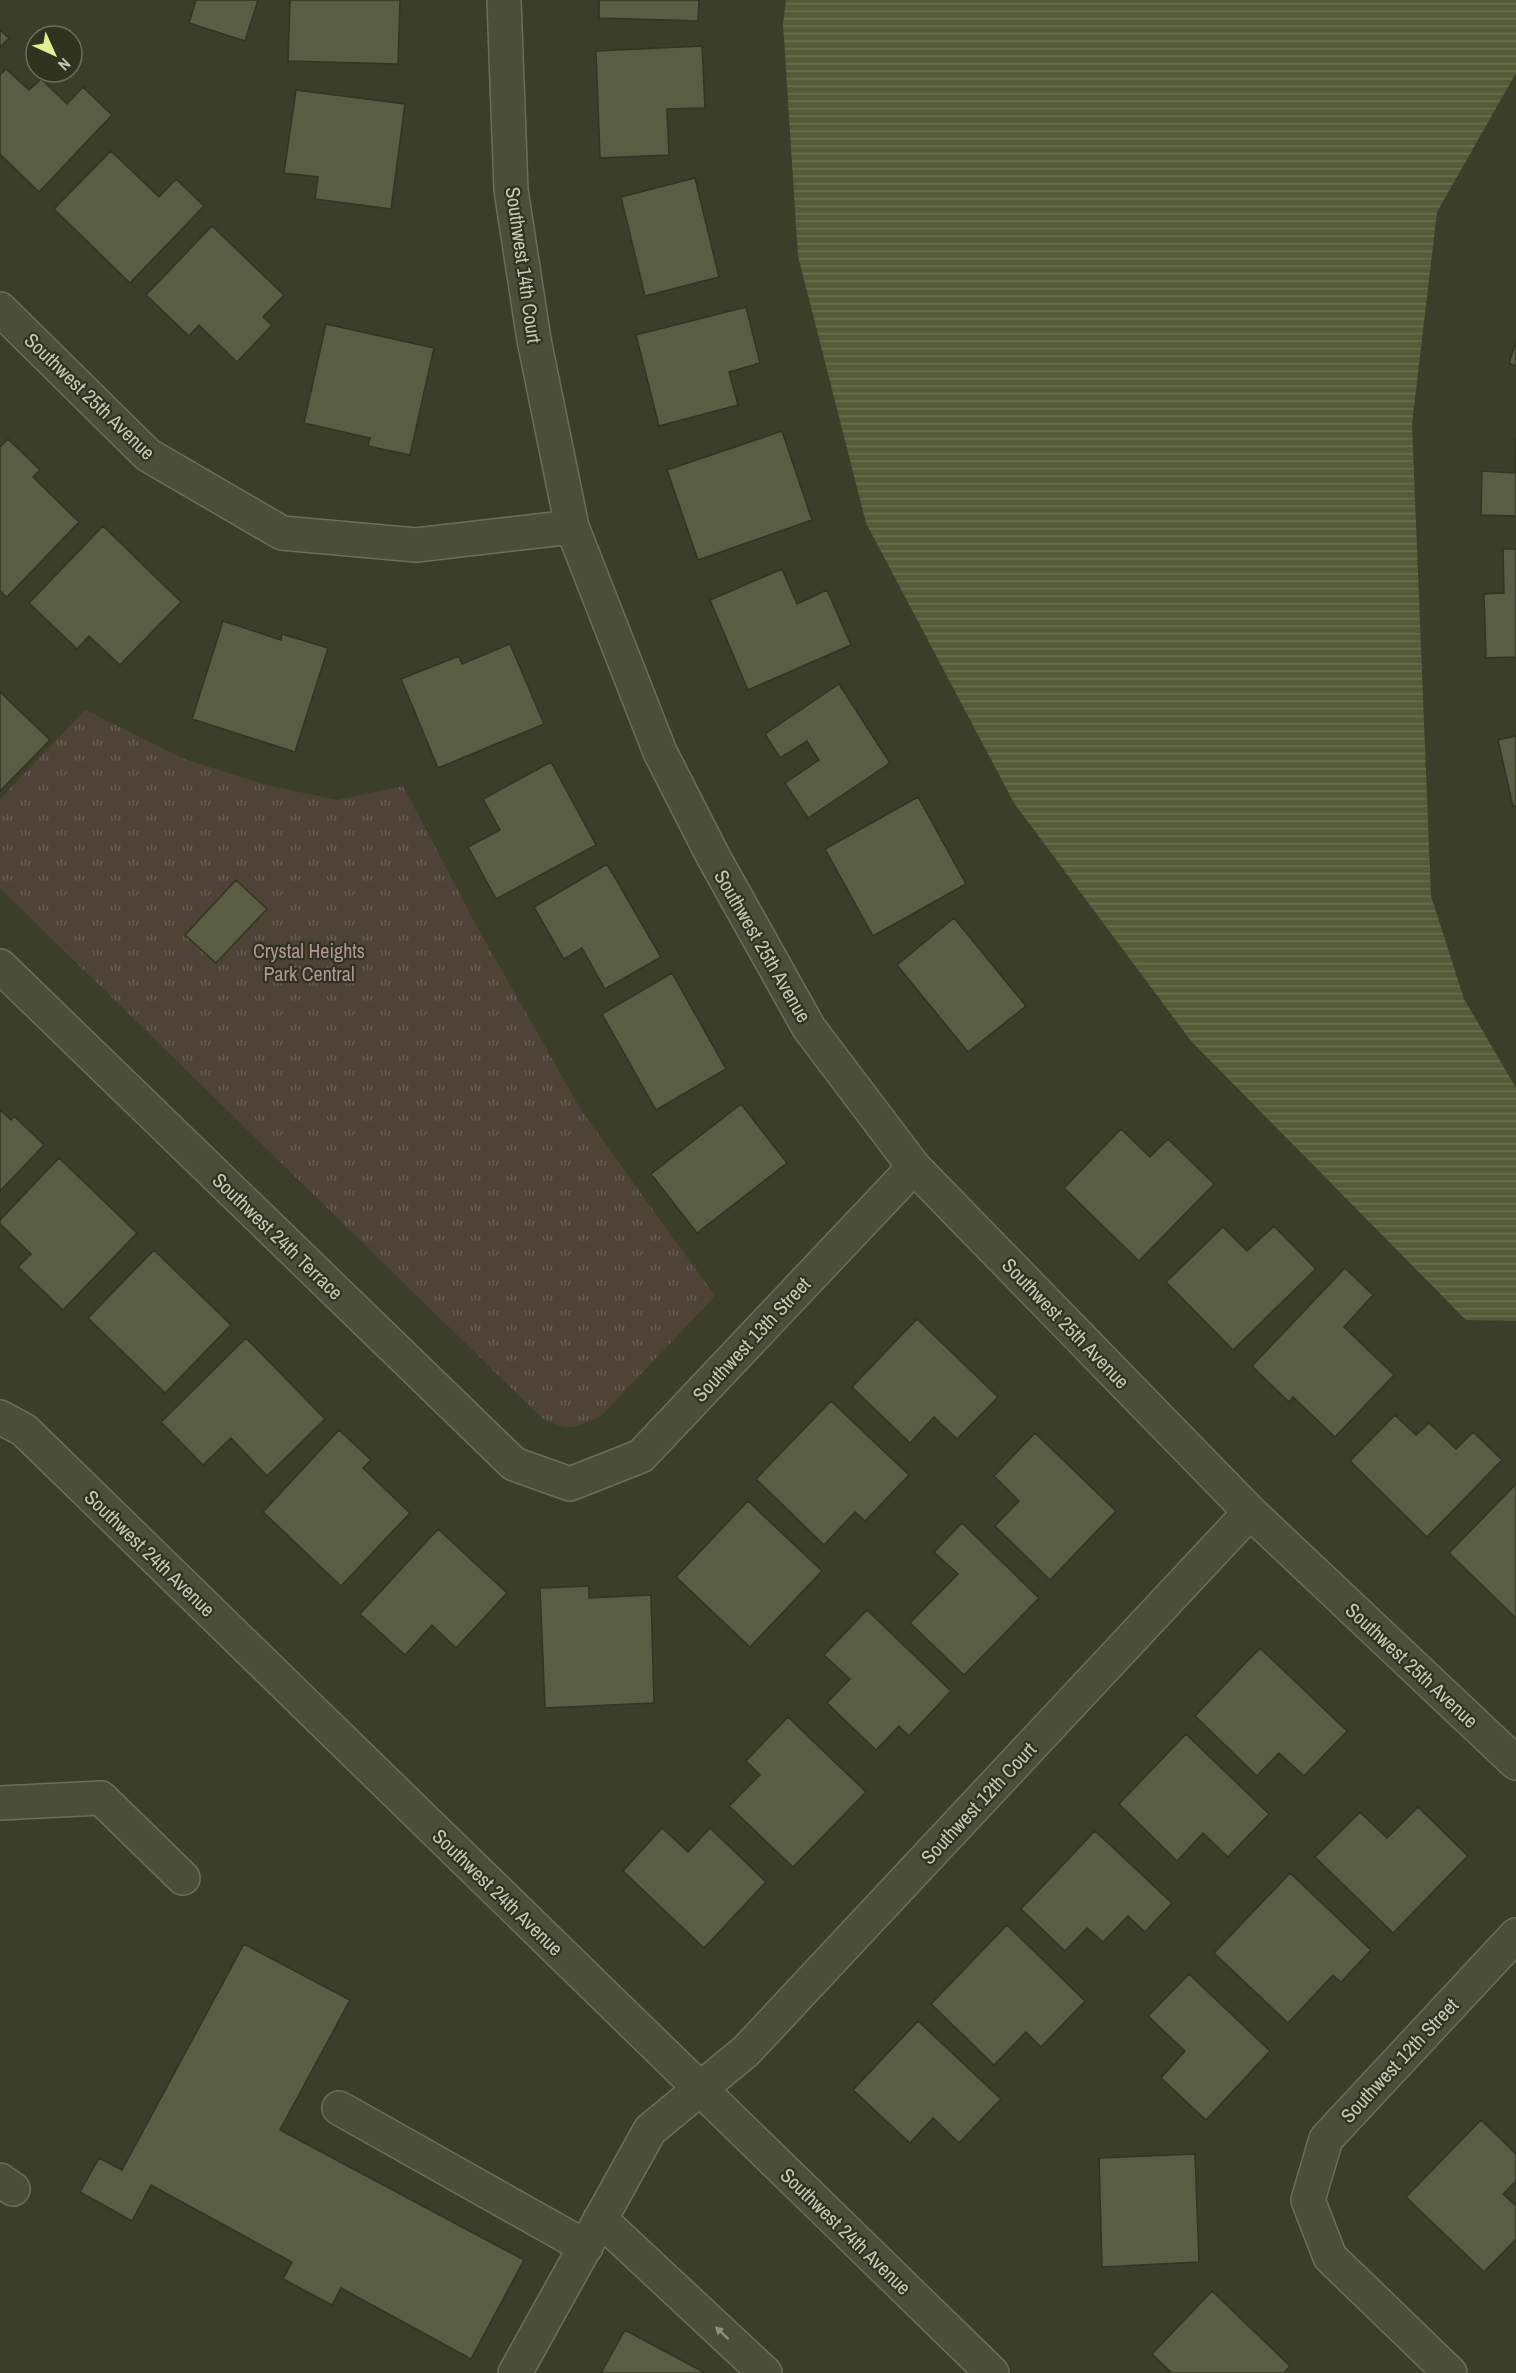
<svg xmlns="http://www.w3.org/2000/svg" width="1516" height="2373" viewBox="0 0 1516 2373" font-family="'Archivo Narrow',sans-serif">
	<style>
		.grass { fill: url(#grass-tufts) }
		.water { fill: url(#water-rules) }
		.building { fill: #595d44; stroke: #323522; stroke-width: 1.5 }
		.lines { fill: none; stroke-linecap: round; stroke-linejoin: round }
		.minor-casing { stroke: #6b6e5c; stroke-width: 36 }
		.minor { stroke: #4b4e3b; stroke-width: 33 }
		.oneway { fill: #8e9280 }
		.labels { text-anchor: middle; dominant-baseline: central; stroke-width: 4.5; stroke-linejoin: round; paint-order: stroke }
		.street-label { font-size: 20px; fill: #c5c9b8; stroke: #303320 }
		.park-label { font-size: 20px; fill: #b2949a; stroke: #303320 }
	</style>
	<defs>
		<pattern id="grass-tufts" width="24" height="20" patternUnits="userSpaceOnUse" patternTransform="scale(1.5)"><rect width="24" height="20" fill="#4f4338"/><path d="M3 7l-1-3M5 7V3M7 7l1-3M15 17l-1-3M17 17v-4M19 17l1-3" fill="none" stroke="#675d53"/></pattern>
		<pattern id="water-rules" width="6" height="5" patternUnits="userSpaceOnUse" patternTransform="scale(1.5)"><rect width="6" height="5" fill="#555b36"/><path d="M0 2.5h6" fill="none" stroke="#6c7151"/></pattern>
	</defs>
	<rect width="100%" height="100%" fill="#3b3e28"/>
	<path class="grass" d="M85,710L184,759L266,785L337,800L403,786L476,925L581,1110L715,1296L601,1416C575,1428 569,1432 542,1418L0,888V799Z"/>
	<path class="water" d="M786,0H1516V73L1437,212L1412,424L1431,896L1464,999L1516,1088V1321L1466,1320L1191,1041L1014,803L866,523L798,256L783,24Z"/>
	<path class="building" d="M196,0H258L245,41L189,23Z
		M290,0H400L398,64L288,61Z
		M599,0H699L698,21L599,18Z
		M0,30L9,38L0,47Z
		M702,46L705,108L667,109L669,155L600,158L596,51Z
		M6,69L29,90L41,79L67,104L83,87L112,115L39,192L0,154V75Z
		M296,90L405,104L391,209L315,199L318,177L284,173Z
		M111,151L159,197L176,179L204,206L130,283L54,209Z
		M695,178L719,277L645,296L621,197Z
		M212,226L284,295L263,317L272,325L237,362L199,325L189,336L146,295Z
		M746,307L760,363L729,372L738,405L659,426L636,335Z
		M326,324L434,348L410,455L368,446L370,438L304,423Z
		M1516,342V366L1509,363Z
		M782,431L812,520L698,560L667,470Z
		M1516,437V516L1481,515L1482,471L1515,473Z
		M8,439L40,470L33,477L79,522L7,597L0,591V447Z
		M103,526L181,602L120,665L89,636L77,649L29,603Z
		M1503,549H1516V657L1486,658L1484,594L1504,593Z
		M782,569L797,604L827,590L851,645L748,690L710,600Z
		M223,621L281,640L282,634L328,648L295,752L192,719Z
		M510,644L544,724L438,768L401,679L459,656L462,664Z
		M839,684L890,763L808,818L785,783L819,760L807,741L780,758L765,734Z
		M0,692L50,740L0,791Z
		M1516,736V806H1513L1498,740Z
		M551,762L596,845L496,899L468,847L500,830L483,799Z
		M918,797L966,884L873,936L825,849Z
		M607,864L661,957L605,989L582,948L564,959L534,907Z
		M236,880L267,909L216,963L185,935Z
		M954,918L1026,1006L968,1052L897,965Z
		M672,973L726,1069L656,1110L602,1014Z
		M741,1104L787,1163L697,1233L651,1174Z
		M0,1110L11,1120L14,1116L44,1145L0,1191Z
		M1121,1129L1150,1157L1168,1139L1214,1184L1139,1261L1064,1188Z
		M59,1158L137,1233L63,1310L18,1267L31,1254L0,1224V1220Z
		M1274,1226L1316,1269L1233,1350L1166,1282L1223,1227L1247,1251Z
		M154,1250L231,1325L165,1393L88,1318Z
		M1345,1268L1373,1295L1344,1327L1394,1375L1335,1437L1293,1397L1289,1402L1252,1366Z
		M917,1319L998,1397L957,1439L934,1417L910,1443L852,1387Z
		M246,1338L325,1419L267,1476L231,1438L203,1465L161,1422Z
		M831,1401L909,1475L865,1521L855,1512L824,1545L756,1479Z
		M1395,1415L1416,1435L1429,1423L1456,1449L1473,1432L1502,1460L1427,1537L1350,1461Z
		M339,1430L371,1460L363,1468L410,1513L341,1586L263,1512Z
		M1035,1433L1116,1511L1050,1580L995,1526L1019,1501L994,1476Z
		M1516,1484V1618L1449,1553Z
		M748,1501L822,1571L750,1647L676,1577Z
		M962,1523L1039,1598L964,1675L910,1623L958,1574L934,1552Z
		M438,1529L507,1593L456,1648L432,1625L405,1655L360,1614Z
		M589,1586V1598L651,1595L654,1703L545,1708L540,1588Z
		M867,1610L951,1691L909,1736L899,1726L876,1750L827,1703L850,1679L824,1655Z
		M1260,1648L1347,1731L1304,1776L1279,1753L1257,1776L1195,1716Z
		M788,1717L866,1792L793,1867L729,1806L760,1775L746,1761Z
		M1186,1734L1269,1814L1228,1857L1203,1833L1177,1861L1119,1804Z
		M1418,1807L1468,1856L1393,1933L1315,1857L1360,1812L1387,1838Z
		M662,1828L688,1852L710,1828L766,1882L704,1948L623,1871Z
		M1095,1831L1172,1903L1145,1932L1128,1916L1103,1942L1087,1928L1065,1951L1021,1909Z
		M1290,1873L1371,1950L1341,1982L1333,1975L1288,2023L1214,1953Z
		M1007,1925L1085,2001L1041,2047L1026,2032L994,2065L931,2004Z
		M244,1944L350,2000L280,2130L524,2260L471,2359L341,2288L332,2305L283,2279L292,2262L151,2185L132,2221L80,2192L99,2158L122,2170Z
		M1189,1974L1270,2051L1206,2120L1161,2078L1185,2051L1148,2016Z
		M918,2021L1001,2099L959,2143L933,2118L910,2143L853,2090Z
		M1481,2120L1516,2154V2181L1503,2194L1516,2206V2239L1484,2272L1406,2197Z
		M1195,2154L1199,2262L1102,2267L1099,2158Z
		M1212,2291L1290,2366L1284,2373H1172L1152,2354Z
		M625,2330L705,2373H601Z"/>
	<g class="lines">
		<defs>
			<path id="minor" d="M504,0L511,190L534,340L572,527
				M0,309L148,455L282,533L416,545L572,527L660,752L714,858L809,1028L914,1167L1250,1512L1516,1763
				M0,966L514,1464L570,1484L641,1456L914,1167
				M0,1417L24,1430L992,2373
				M0,1803L101,1798L183,1878
				M339,2108L586,2247
				M0,2180L13,2189
				M600,2219L765,2373
				M515,2373L650,2130L746,2051L1250,1512
				M1450,2373L1330,2257L1308,2200L1326,2139L1516,1935"/>
		</defs>
		<use href="#minor" class="minor-casing"/>
		<use href="#minor" class="minor"/>
	</g>
	<defs><path id="oneway-solid" d="M-6-.8H1V-3.2L6.5 0L1 3.2V.8H-6Z" transform="scale(1.5)"/></defs>
	<use class="oneway" href="#oneway-solid" transform="translate(722 2333) rotate(-137)"/>
	<g class="labels">
		<g class="street-label">
			<text transform="translate(524 265) rotate(82)">Southwest 14th Court</text>
			<text transform="translate(90 396) rotate(44)">Southwest 25th Avenue</text>
			<text transform="translate(763 946) rotate(60)">Southwest 25th Avenue</text>
			<text transform="translate(278 1236) rotate(44)">Southwest 24th Terrace</text>
			<text transform="translate(1066 1323) rotate(46)">Southwest 25th Avenue</text>
			<text transform="translate(751 1339) rotate(-47)">Southwest 13th Street</text>
			<text transform="translate(150 1553) rotate(44)">Southwest 24th Avenue</text>
			<text transform="translate(1412 1665) rotate(43)">Southwest 25th Avenue</text>
			<text transform="translate(978 1803) rotate(-47)">Southwest 12th Court</text>
			<text transform="translate(498 1892) rotate(44)">Southwest 24th Avenue</text>
			<text transform="translate(1399 2060) rotate(-47)">Southwest 12th Street</text>
			<text transform="translate(846 2231) rotate(44)">Southwest 24th Avenue</text>
		</g>
		<g class="park-label">
			<text x="309" y="950">Crystal Heights<tspan x="309" dy="23">Park Central</tspan></text>
		</g>
	</g>
	<g transform="translate(54 54) rotate(135)"><circle r="28" fill="#303320" stroke="#6c6f5d" stroke-width="1.5"/>
	<path d="M0-4.5L10 22L0 15L-10 22Z" fill="#deef96"/>
	<text y="-9" font-size="16" font-weight="bold" text-anchor="middle" fill="#c5c9b8">N</text>
	</g>
</svg>
